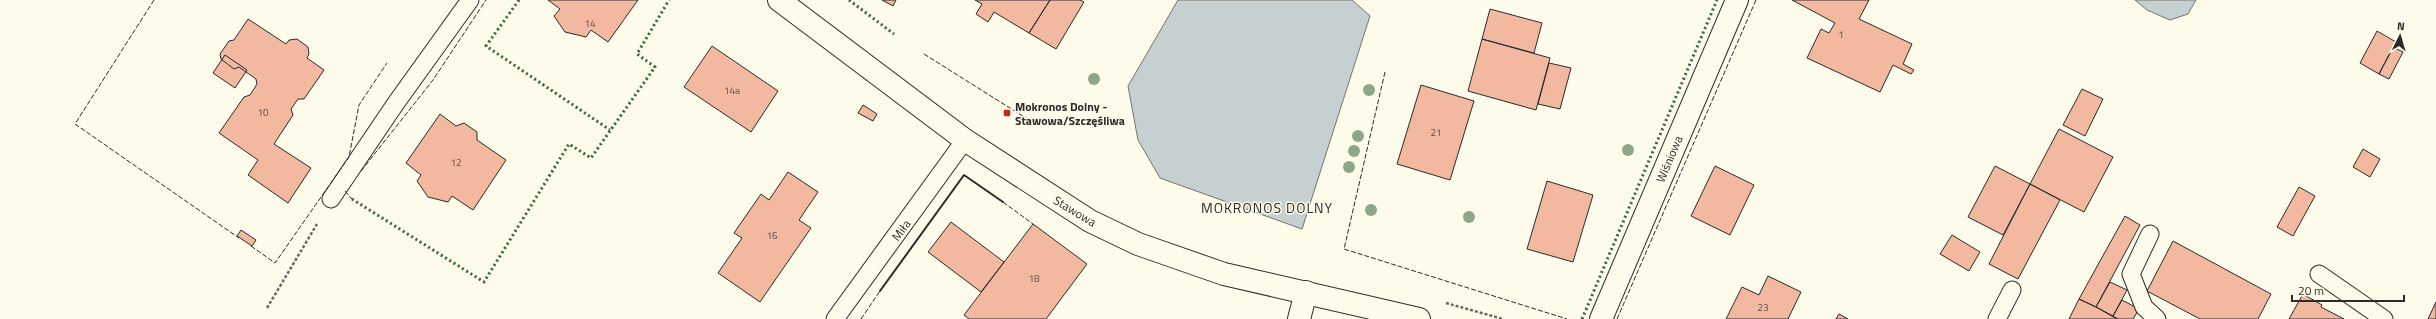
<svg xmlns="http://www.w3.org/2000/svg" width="2436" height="319" viewBox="0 0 2436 319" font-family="'Titillium Web',sans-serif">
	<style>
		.water { fill: #c7d0d0; stroke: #74746e }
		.building { fill: #f2b8a0; stroke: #2b2b2b }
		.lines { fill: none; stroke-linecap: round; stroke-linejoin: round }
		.service-casing { stroke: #2b2b2b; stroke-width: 19 }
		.minor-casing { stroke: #2b2b2b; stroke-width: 24 }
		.tertiary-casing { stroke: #2b2b2b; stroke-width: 24 }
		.path { stroke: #6a6964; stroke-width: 2.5; stroke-dasharray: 3 2; stroke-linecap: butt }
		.service { stroke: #fdfbea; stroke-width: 17 }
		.minor { stroke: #fdfbea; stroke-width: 22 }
		.tertiary { stroke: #fdfbea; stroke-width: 22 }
		.hedge { stroke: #34623c; stroke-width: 3; stroke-dasharray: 2 3; stroke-linecap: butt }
		.fence { stroke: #2b2b2b; stroke-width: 1; stroke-dasharray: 5 2; stroke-linecap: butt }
		.wall { stroke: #2b2b2b; stroke-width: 2 }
		.tree { fill: #8ea78a }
		.poi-dot { fill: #c62828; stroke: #fdfbea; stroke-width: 1.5 }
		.labels { text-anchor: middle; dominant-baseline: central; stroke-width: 3; stroke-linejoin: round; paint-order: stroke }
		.number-label { font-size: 10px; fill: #5d4e48 }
		.poi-label { font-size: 12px; font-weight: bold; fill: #2b2b2b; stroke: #fdfbea; text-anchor: start }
		.street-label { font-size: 12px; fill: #2b2b2b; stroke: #fdfbea }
		.quarter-label { font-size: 14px; letter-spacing: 1px; fill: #2b2b2b; stroke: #fdfbea }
	</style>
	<rect width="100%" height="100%" fill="#fdfbea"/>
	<path class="water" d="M1178,0H1352L1370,16L1302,229L1160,178L1138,140L1128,86Z
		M2135,0H2196L2188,14L2170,20L2147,10Z"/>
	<path class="building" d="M548,0H638L608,42L591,30L586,37L565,32L554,16L560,9Z
		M882,0H896L893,6Z
		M975,0H1050L1029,33L994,12L988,22L976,14L982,4Z
		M1050,0H1080L1084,2L1056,49L1029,33Z
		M1792,0H1869L1859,19L1912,44L1903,64L1914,70L1911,74L1893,65L1880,92L1807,58L1821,29L1829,33L1835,23Z
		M1490,9L1542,23L1534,53L1482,39Z
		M248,19L286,44L289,40L297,39L308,47L309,54L307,58L324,70L304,99H298L291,109L293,115L274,144L311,168L288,203L248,175L258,160L219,133L244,97L250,95L257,84L256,79L239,67L234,69L221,59L220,54L229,41L234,40Z
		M2377,31L2396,42L2379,74L2360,63Z
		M1482,39L1550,58L1536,110L1468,91Z
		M712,46L778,91L751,132L684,87Z
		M2393,47L2403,52L2389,79L2379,74Z
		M225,55L247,70L235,88L213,73Z
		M1549,63L1571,68L1560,109L1538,104Z
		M1421,85L1474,101L1450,180L1397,164Z
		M2082,89L2103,99L2085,136L2063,125Z
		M863,105L877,114L873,121L858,113Z
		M440,114L456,126L464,123L477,132V140L506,160L473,210L452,196L448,202L428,197L417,181L421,175L406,163Z
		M2059,129L2113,157L2084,212L2030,184Z
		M2363,149L2380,159L2370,177L2353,167Z
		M1715,166L1754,185L1730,235L1691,216Z
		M1995,166L2030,184L2003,235L1968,217Z
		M788,172L818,192L799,220L811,228L760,302L718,273L742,238L734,233L761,194L769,200Z
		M1547,181L1593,195L1573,262L1527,249Z
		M2030,184L2060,200L2018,279L1989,264Z
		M2299,187L2315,196L2293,236L2277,227Z
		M2125,216L2140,225L2096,307L2079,299Z
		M951,222L1004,262L981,292L928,252Z
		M1033,224L1087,264L1046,319H969L964,315Z
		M241,230L256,240L252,246L237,236Z
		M1952,235L1980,252L1969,271L1940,254Z
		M2173,241L2271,294L2258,319H2200L2147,291Z
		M1768,276L1801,292L1788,319H1726L1742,287L1759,295Z
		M2110,282L2127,290L2113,316L2096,307Z
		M2303,294L2322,305L2321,307L2344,319H2289Z
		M2079,299L2096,307L2117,319H2069Z
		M2122,300L2139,309L2133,319H2118L2113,316Z
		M2436,302V319H2428Z
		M1839,314L1848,319H1836Z"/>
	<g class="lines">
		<defs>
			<path id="service" d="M331,199L396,103L470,0
				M2150,234L2131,274L2144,307L2157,319
				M2319,274L2384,319
				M835,319L965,140
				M1997,319L2012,290"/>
			<path id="minor" d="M1299,319L1306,292
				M1601,319L1737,0"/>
			<path id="tertiary" d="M779,0L965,140L1090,221L1138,244L1224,274L1419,319"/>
		</defs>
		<use href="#service" class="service-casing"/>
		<use href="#minor" class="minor-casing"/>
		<use href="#tertiary" class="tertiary-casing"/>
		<path class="path" d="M1446,303L1503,319
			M267,308L317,224"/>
		<use href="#service" class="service"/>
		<use href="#minor" class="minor"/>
		<use href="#tertiary" class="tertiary"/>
		<path class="hedge" d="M519,0L486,46L610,130
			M849,0L894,34
			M352,199L484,282L569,144L591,158L655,67L637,54L669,0
			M1582,319L1717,0"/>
		<path class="fence" d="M154,0L75,124L239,238
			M924,54L1029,120
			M1385,72L1344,249L1567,319
			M361,171L433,80L486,0
			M345,191L352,199
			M1003,202L1033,224
			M251,246L275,263L349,157L359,105L387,63
			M861,319L880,291
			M1617,319L1756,0"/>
		<path class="wall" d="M880,291L964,175L1003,202"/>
	</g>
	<g class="tree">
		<circle cx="1094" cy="79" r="6"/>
		<circle cx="1369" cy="90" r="6"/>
		<circle cx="1358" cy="136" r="6"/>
		<circle cx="1628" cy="150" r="6"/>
		<circle cx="1354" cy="151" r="6"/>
		<circle cx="1349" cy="167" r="6"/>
		<circle cx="1371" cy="210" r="6"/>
		<circle cx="1469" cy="217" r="6"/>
	</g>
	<rect class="poi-dot" x="1003" y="109" width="8" height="8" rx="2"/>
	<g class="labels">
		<g class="number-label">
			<text x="590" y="23">14</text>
			<text x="1841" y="34">1</text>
			<text x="732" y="90">14a</text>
			<text x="263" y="112">10</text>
			<text x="1436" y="132">21</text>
			<text x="456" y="162">12</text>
			<text x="772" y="235">16</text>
			<text x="1034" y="278">18</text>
			<text x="1763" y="307">23</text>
		</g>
		<g class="poi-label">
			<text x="1015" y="106">Mokronos Dolny -<tspan x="1015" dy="14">Stawowa/Szczęśliwa</tspan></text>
		</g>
		<g class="street-label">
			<text transform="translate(1669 159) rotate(-67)">Wiśniowa</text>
			<text transform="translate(1075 211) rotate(31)">Stawowa</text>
			<text transform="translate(901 230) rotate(-54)">Miła</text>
		</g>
		<g class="quarter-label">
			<text x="1267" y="207">MOKRONOS DOLNY</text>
		</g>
	</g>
	<g transform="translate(2400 36) rotate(5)" stroke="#fdfbea" stroke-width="3" paint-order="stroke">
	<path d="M0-3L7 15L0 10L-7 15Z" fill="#2b2b2b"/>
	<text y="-6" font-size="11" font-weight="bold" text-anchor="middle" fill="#2b2b2b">N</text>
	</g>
	<path d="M2292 295v6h112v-6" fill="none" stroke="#2b2b2b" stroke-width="2"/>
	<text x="2298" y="295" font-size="12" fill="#2b2b2b" stroke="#fdfbea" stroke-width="3" paint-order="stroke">20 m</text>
</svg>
